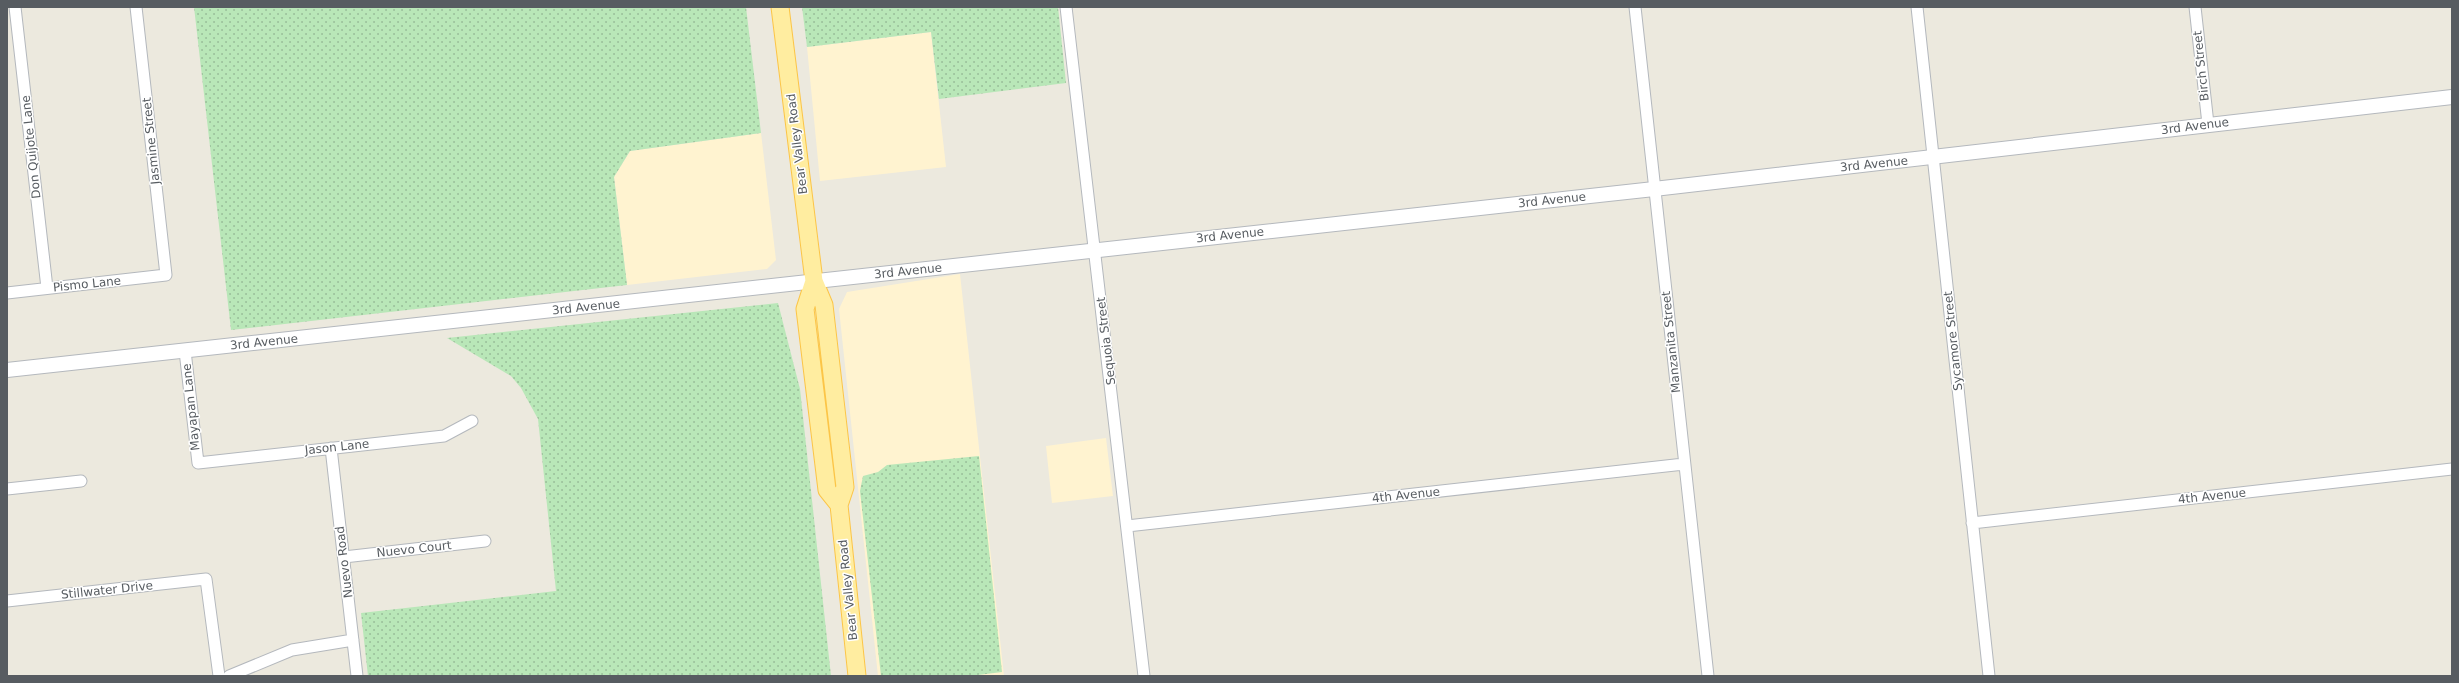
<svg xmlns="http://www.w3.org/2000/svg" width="2459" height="683" viewBox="0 0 2459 683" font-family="'DejaVu Sans',sans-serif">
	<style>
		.commercial { fill: #fff3d0 }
		.grass { fill: url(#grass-dots) }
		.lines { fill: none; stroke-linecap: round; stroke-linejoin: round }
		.minor-casing { stroke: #b4b8bd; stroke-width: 13 }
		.tertiary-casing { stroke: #b4b8bd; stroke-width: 16 }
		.primary-casing { stroke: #fcc547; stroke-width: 19 }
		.minor { stroke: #fff; stroke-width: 11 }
		.tertiary { stroke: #fff; stroke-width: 14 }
		.primary { stroke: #ffeda0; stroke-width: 17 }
		.labels { text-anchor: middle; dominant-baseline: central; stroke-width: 3; stroke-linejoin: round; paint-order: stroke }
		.street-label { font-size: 12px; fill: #575c61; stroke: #fff }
	</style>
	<defs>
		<pattern id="grass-dots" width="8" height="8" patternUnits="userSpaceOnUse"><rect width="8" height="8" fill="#b9e7b8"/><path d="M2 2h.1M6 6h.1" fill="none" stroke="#99be99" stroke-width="1.8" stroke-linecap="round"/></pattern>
	</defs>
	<rect width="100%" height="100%" fill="#ece9de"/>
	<path class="commercial" d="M931,32L946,167L820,181L807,47Z
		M761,133L776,260L767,269L627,285L614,177L630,151Z
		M960,274L1004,676H878L839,309L847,292Z
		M1106,438L1113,496L1052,503L1046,446Z"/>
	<path class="grass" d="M194,7H746L761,133L630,151L614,177L627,285L231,330Z
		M802,7H1058L1066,83L939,99L931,32L807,47Z
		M778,303L800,389L831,676H368L361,613L556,591L538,419L521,388L511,376L447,338Z
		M979,456L1002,672L970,676H881L860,491L863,476L878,472L887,465Z"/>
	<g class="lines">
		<defs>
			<path id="minor" d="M15,7L47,288
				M1066,7L1144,676
				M1635,7L1708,676
				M1917,7L1989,676
				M2195,7L2208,124
				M7,293L166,275L136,7
				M185,351L198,463L444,436L472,421
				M331,448L357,676
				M7,489L81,481
				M1972,523L2452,469
				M1127,526L1684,464
				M344,557L485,541
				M7,601L206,579L219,676
				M229,676L292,650L353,640"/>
			<path id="tertiary" d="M7,370L1654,189L2452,97"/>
			<path id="primary" d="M780,7L814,281L824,305L845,487L839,505L857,676
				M814,281L805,309L827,490L839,505"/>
		</defs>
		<use href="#minor" class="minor-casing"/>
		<use href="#tertiary" class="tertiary-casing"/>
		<use href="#primary" class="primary-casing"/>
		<use href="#minor" class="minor"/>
		<use href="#tertiary" class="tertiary"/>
		<use href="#primary" class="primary"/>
	</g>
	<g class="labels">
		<g class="street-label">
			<text transform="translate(2201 66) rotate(-96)">Birch Street</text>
			<text transform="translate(2195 126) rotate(-7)">3rd Avenue</text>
			<text transform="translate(151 141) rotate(-96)">Jasmine Street</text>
			<text transform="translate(797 144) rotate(-97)">Bear Valley Road</text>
			<text transform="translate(31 147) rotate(-96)">Don Quijote Lane</text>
			<text transform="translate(1874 164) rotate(-6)">3rd Avenue</text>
			<text transform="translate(1552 200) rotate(-6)">3rd Avenue</text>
			<text transform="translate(1230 235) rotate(-6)">3rd Avenue</text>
			<text transform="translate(908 271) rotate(-6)">3rd Avenue</text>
			<text transform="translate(87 284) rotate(-6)">Pismo Lane</text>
			<text transform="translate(586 307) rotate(-6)">3rd Avenue</text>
			<text transform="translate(1106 341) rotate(-97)">Sequoia Street</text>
			<text transform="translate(1953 341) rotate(-96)">Sycamore Street</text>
			<text transform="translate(264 342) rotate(-6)">3rd Avenue</text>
			<text transform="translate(1671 342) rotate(-96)">Manzanita Street</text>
			<text transform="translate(191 407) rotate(-96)">Mayapan Lane</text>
			<text transform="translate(337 447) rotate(-6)">Jason Lane</text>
			<text transform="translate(1406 495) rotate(-6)">4th Avenue</text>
			<text transform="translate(2212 496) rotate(-6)">4th Avenue</text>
			<text transform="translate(414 549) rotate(-6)">Nuevo Court</text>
			<text transform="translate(344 562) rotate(-97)">Nuevo Road</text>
			<text transform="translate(107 590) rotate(-6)">Stillwater Drive</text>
			<text transform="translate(848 590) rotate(-96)">Bear Valley Road</text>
		</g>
	</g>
	<rect width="2459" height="683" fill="none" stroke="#575c61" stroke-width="16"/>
</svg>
